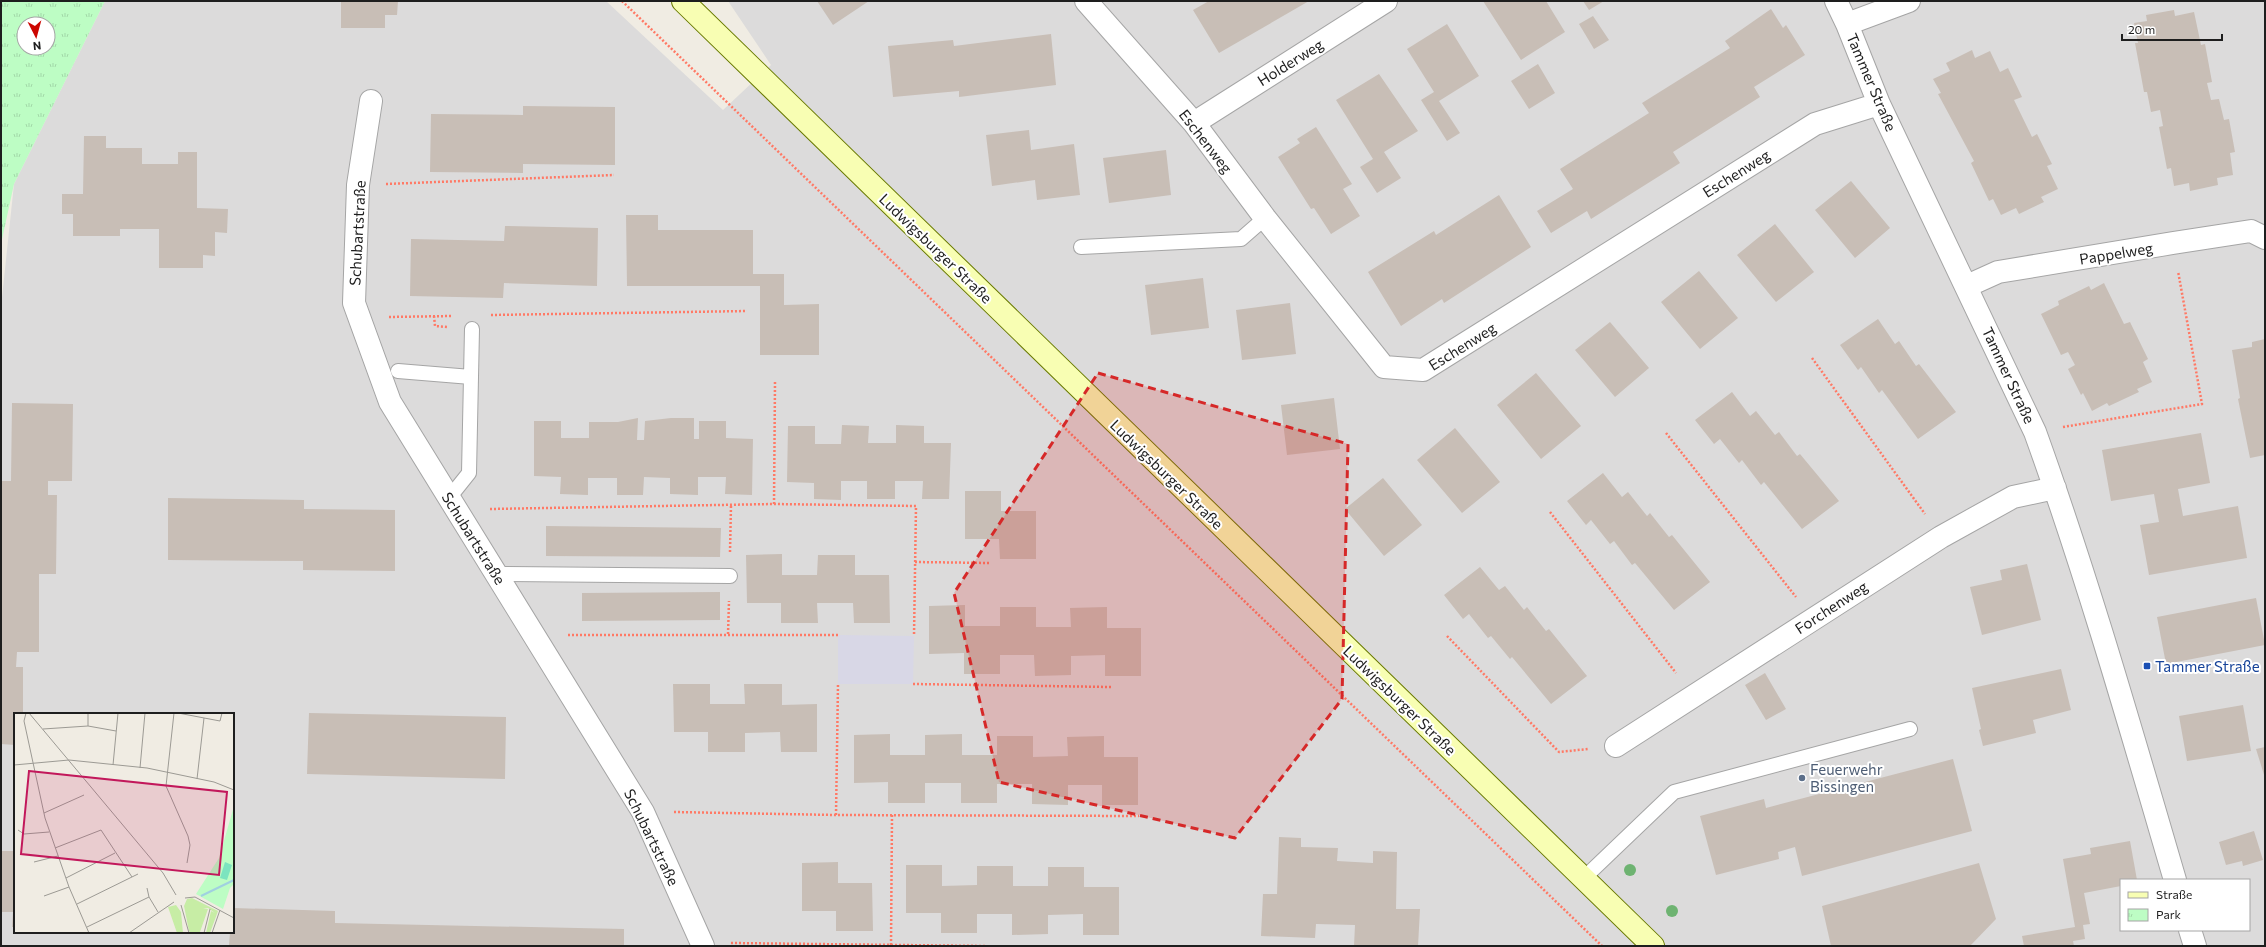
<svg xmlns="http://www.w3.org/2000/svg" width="2266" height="947" viewBox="0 0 2266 947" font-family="Commissioner,sans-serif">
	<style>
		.residential { fill: #dcdbdb; fill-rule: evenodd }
		.park { fill: url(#park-tufts); fill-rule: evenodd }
		.plaza { fill: #d8d7e6 }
		.building { fill: #c8beb6 }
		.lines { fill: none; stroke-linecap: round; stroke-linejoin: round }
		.lane-casing { stroke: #a5a5a5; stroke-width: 16 }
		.street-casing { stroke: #a5a5a5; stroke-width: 24 }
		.secondary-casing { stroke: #697a00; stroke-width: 24 }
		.path { stroke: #ff7965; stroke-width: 2.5; stroke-dasharray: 2 2; stroke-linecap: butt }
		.lane { stroke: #fff; stroke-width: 14 }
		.street { stroke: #fff; stroke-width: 22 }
		.secondary { stroke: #f8feb3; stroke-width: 22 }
		.tree { fill: #6eb371 }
		.marked { fill: #d62828; fill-opacity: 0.2; stroke: #d62828; stroke-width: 3; stroke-dasharray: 8 5; stroke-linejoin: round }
		.transit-dot { fill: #1a4fb4; stroke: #fff; stroke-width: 1.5 }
		.service-dot { fill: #5c6f8a; stroke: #fff; stroke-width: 1.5 }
		.labels { text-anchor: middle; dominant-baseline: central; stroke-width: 4; stroke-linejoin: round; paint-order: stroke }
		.street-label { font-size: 15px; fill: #1e1e1e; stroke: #fff }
		.transit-label { font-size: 15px; fill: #164399; stroke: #fff; text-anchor: start }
		.service-label { font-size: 15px; fill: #4e5e75; stroke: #fff; text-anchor: start }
		.inset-river { fill: none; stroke: #a0d0e0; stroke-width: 2 }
		.inset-road { fill: none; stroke: #9c9a94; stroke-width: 1 }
		.view { fill: #c2185b; fill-opacity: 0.15; stroke: #c2185b; stroke-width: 2 }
		.inset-edge { fill: none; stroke: #1e1e1e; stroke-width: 2 }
	</style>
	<defs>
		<pattern id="park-tufts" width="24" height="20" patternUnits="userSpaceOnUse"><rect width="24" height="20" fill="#bdfdc4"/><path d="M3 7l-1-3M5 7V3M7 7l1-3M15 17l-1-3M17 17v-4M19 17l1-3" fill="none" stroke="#a2d8a8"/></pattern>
	</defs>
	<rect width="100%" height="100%" fill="#f0ece3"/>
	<path class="residential" d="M105,1H606L723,110L771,65L728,1H2265V946H1V307L14,184ZM15,714H233V932H15ZM2121,880H2249V930H2121Z"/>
	<path class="park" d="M1,1H105L14,184L1,244ZM24,24H48V48H24Z"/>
	<path class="plaza" d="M838,635L914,636L913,684H838Z"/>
	<path class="building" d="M341,1H398L397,15H385V28H341Z
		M817,1H869L833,25Z
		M1209,1H1309L1219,53L1193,10Z
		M1483,1H1546L1565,32L1521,60Z
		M1583,1H1604L1589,10Z
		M1771,9L1783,28L1786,25L1805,55L1754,87L1760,97L1673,152L1680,163L1591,219L1587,211L1551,233L1537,211L1573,189L1560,169L1649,113L1642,103L1730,48L1725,41Z
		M2174,10L2175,16L2194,12L2201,45L2205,44L2212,82L2207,83L2211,100L2219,99L2224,120L2229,119L2235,152L2230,153L2233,175L2217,178L2218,185L2190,191L2189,183L2174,186L2171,168L2167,169L2159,127L2163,126L2160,110L2151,112L2147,92H2144L2135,43H2138L2134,23L2147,21L2146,15Z
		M1593,16L1609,40L1594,49L1579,24Z
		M1447,24L1479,76L1439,101L1460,133L1447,141L1421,100L1434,92L1407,49Z
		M1051,34L1056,85L959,97V91L893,97L888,46L953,40L954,46Z
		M1972,50L1975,58L1990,51L2000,72L2008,68L2022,97L2014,100L2032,137L2037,134L2052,164L2047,166L2058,189L2041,197L2044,202L2019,214L2016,208L2001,215L1993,199L1989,201L1971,163L1974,161L1938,94L1941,93L1933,79L1950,71L1946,63Z
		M1538,64L1555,93L1529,109L1511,81Z
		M1379,74L1418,131L1384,152L1401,178L1377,193L1360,167L1373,159L1336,100Z
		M523,106L615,107V165L523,164V173L430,172L431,114L523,115Z
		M1316,127L1352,184L1343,189L1360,216L1331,234L1314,208L1311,209L1278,157L1300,143L1297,139Z
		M1029,130L1031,150L1074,144L1080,195L1037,200L1035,180L992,186L986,135Z
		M84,136H106V148H142V164H178V152H197V208L228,209L227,233L215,232V256L203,255V268H159V229H120V236H73V214H62V194H83Z
		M1166,150L1171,195L1109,203L1103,158Z
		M1851,181L1890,228L1855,258L1815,210Z
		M1499,195L1531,247L1444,303L1442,299L1401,326L1368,272L1434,231L1436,235Z
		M626,215H658V230H753V274H784V305L819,304V355H760V286H627Z
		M1775,224L1814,272L1776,302L1737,255Z
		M505,226L598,228L597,286L504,283L503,298L410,296L411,239L504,241Z
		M1699,271L1738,318L1700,349L1661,302Z
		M1203,278L1209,328L1151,335L1145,285Z
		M2104,283L2124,324L2130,322L2148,359L2143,362L2152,382L2137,389L2139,392L2109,406L2107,403L2092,411L2083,393L2081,395L2068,369L2075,365L2068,352L2061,355L2041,314L2059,305L2058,301L2089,286L2091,290Z
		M1290,303L1296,354L1242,360L1236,310Z
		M1878,319L1895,344L1899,341L1916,366L1919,364L1956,412L1918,439L1882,390L1879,393L1861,367L1858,370L1840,345Z
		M1610,322L1649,368L1615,397L1575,350Z
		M2265,339V455L2250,458L2238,399L2240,398L2232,350L2252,347V342Z
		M1536,373L1581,426L1541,459L1497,405Z
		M1732,392L1750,416L1756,411L1775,435L1779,432L1797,456L1800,454L1839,501L1802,529L1764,482L1761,485L1742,460L1739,463L1720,439L1714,444L1695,420Z
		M1334,398L1340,449L1287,455L1281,405Z
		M12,403L73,404L72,481H48V495H57L56,574H39V652H17L16,667H23V714H15V745L1,744V481H11Z
		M638,418L637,440H644L645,421L671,418H694V439H699V421H726V438L753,439L752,495L725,494L726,477H698V495L670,494V478L644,477L643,495H617V478H588V495L560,494L561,477L534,476V421H561V438H589V422H618Z
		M842,425L869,426L868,443H896V425L924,426V443H951L949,499H922L923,481H895V499H867V481H841V500L814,499V483L787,482L788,426H815V444H841Z
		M1455,428L1500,482L1462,513L1417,460Z
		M2201,433L2210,483L2178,489L2183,516L2238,506L2247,558L2149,575L2140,525L2159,522L2154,494L2111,501L2102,450Z
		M1603,473L1622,497L1628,492L1647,516L1650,513L1669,537L1672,535L1710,582L1674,610L1635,563L1632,565L1614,541L1610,544L1591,520L1586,525L1567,501Z
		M1383,478L1422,525L1384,556L1345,509Z
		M965,491H1001V511H1036V559H1000L999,539H965Z
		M168,498L304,500V509L395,510V571L303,570V561L168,560Z
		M546,526L721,528L720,557L546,556Z
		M782,554V575H817L818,555H855V575H889L890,623H854L853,603H817L818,623H781V603H747L746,555Z
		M2027,564L2041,620L1982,635L1970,587L2002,580L2000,570Z
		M1480,567L1499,590L1505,586L1524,610L1527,607L1546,631L1549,629L1587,676L1551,704L1512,657L1510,659L1491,636L1488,638L1469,614L1463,619L1444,595Z
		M720,592V620L582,621V593Z
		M2256,598L2265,645L2166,664L2157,617Z
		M965,605V626H1000V607H1036V627H1071L1070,608L1107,607V628H1141V676H1105V655L1071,656V675L1035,676L1034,655H1000V674H964V653L929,654V606Z
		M2061,669L2071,710L2033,720L2036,733L1983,746L1979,730L1981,729L1972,688Z
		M1765,673L1786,709L1766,720L1745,685Z
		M673,684H710V704H745L744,684H782V705L817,704V752H781L780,732L745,733V752H708V732H674Z
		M2243,705L2251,751L2187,761L2179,716Z
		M309,713L506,717L505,779L307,774Z
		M890,734V755H925V735L962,734V755H997V736H1033V757L1068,756L1067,737L1104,736V757H1138V805H1102V785H1068V805L1032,804V784H997V803H961V783H925V803H888V782L854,783V735Z
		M2265,747V778L2256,749Z
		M1953,759L1972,831L1802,876L1795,847L1778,852L1779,859L1716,875L1700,816L1764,799L1766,808Z
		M2254,831L2263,860L2243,866L2242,861L2226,865L2219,842Z
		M1279,837L1301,838V847L1338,848L1337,861L1373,863V851L1397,852L1396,909H1420L1418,946H1354L1355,925L1316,924L1315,938L1261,936L1263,894H1277Z
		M2130,841L2137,880H2121V886L2084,893L2090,924L2083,925L2085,939L2073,941L2074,946H2024L2022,936L2075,927L2063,859L2091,854L2090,848Z
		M1,851H14L15,927H12L13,912H1Z
		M838,862V883H872L873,931H836V911H802V863Z
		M1979,863L1996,919L1970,946H1831L1822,906Z
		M906,865H942V886L977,885V866H1013V886H1048V867H1084V887H1119V935H1083V914L1048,915V934L1012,935V914H977V933H941V913H906Z
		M233,908L335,911V923L624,929V946H229L230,932H233Z"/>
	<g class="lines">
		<defs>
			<path id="lane" d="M1081,247L1241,239L1265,218
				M398,371L471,377
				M449,498L469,473L472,329
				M496,574L730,576
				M1584,878L1674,792L1910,729"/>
			<path id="street" d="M1086,1L1194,123L1265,218L1384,367L1423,370L1815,124L1879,104
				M1836,1L1847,24L1879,104L2035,432C2088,579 2131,730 2175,880
				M1847,24L1909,1
				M371,101L358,185L354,303L390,402L643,812L703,946
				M1194,123L1386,1
				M1967,286L1998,272L2173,243L2251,231L2265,238
				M1616,746L1941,537L2013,497L2055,488
				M2190,930L2195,946"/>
			<path id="secondary" d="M683,1L1653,946"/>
		</defs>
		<use href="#lane" class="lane-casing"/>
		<use href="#street" class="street-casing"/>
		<use href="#secondary" class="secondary-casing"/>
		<path class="path" d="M622,1L1602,946
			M386,184L614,175
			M491,315L747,311
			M434,316L435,326L447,327
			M389,317L452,316
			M1812,358L1925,514
			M2063,427L2202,404L2178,271
			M1666,433L1796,597
			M774,504L775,382
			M490,509L774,504L916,506L914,636
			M1550,512L1676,673
			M730,552L731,505
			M915,562L990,563
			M728,634L729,601
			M568,635H838
			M1447,636L1559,752L1588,749
			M913,684L1111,687
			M674,812L836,815L1139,816
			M836,815L838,684
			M731,943L986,946
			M891,945L892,815"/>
		<use href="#lane" class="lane"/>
		<use href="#street" class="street"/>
		<use href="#secondary" class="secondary"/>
	</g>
	<g class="tree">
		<circle cx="1630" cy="870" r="6"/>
		<circle cx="1672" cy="911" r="6"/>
	</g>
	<path class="marked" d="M1098,373L1348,444L1342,699L1235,838L999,782L954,593Z"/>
	<rect class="transit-dot" x="2143" y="662" width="8" height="8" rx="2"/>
	<circle class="service-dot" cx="1802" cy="778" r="4"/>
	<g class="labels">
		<g class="street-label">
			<text transform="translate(1290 62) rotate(-32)">Holderweg</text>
			<text transform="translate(1872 82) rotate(67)">Tammer Straße</text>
			<text transform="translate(1206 141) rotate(52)">Eschenweg</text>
			<text transform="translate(1736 173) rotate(-32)">Eschenweg</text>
			<text transform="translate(357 233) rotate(-87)">Schubartstraße</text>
			<text transform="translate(936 248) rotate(44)">Ludwigsburger Straße</text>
			<text transform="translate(2116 253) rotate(-9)">Pappelweg</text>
			<text transform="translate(1462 346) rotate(-32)">Eschenweg</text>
			<text transform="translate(2009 375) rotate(65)">Tammer Straße</text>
			<text transform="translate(1167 474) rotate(44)">Ludwigsburger Straße</text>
			<text transform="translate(474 538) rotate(58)">Schubartstraße</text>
			<text transform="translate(1831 607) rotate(-33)">Forchenweg</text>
			<text transform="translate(1400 700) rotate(44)">Ludwigsburger Straße</text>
			<text transform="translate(652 837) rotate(64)">Schubartstraße</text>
		</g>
		<g class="transit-label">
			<text x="2155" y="666">Tammer Straße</text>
		</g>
		<g class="service-label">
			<text x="1810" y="769">Feuerwehr<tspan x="1810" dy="17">Bissingen</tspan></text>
		</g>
	</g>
	<g transform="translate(14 713)">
		<rect width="220" height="220" fill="#f0ece3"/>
		<path d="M178,185L204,198L196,220H192L197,198L201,200L194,195L189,196H194L186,219L177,220L175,218L170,193L173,186ZM162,192L167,199L169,220H163L154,194Z" fill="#c7eda5"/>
		<path d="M220,93V171L216,175L209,196L182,181L205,145Z" fill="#bdfdc4"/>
		<path d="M211,149L218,152L213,167L206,165Z" fill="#7ce4bf"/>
		<path class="inset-river" d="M187,183L220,167"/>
		<path class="inset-road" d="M12,0L10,8L31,105L55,174L75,220M15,0L149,160L162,182M160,0L152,73L174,123L176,132L173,150M164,0L206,8L208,0M74,13V0M29,16L74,13L102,18M0,52L55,47L133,55L200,69L220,77M99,52L104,0M126,55L131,0M183,66L190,5M30,100L70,82M4,117L10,121L35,119M41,135L87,117L118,164M20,149L44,143M52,165L101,140M30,183L55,174M135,184L144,199M171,185L181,184L220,205M63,191L124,161M167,192L175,220M73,214L135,184L133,175M115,220L160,189M190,220L196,196M198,220L206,197"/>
		<path class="view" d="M15,58L213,79L205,162L7,141Z"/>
		<rect width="220" height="220" class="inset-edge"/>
	</g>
	<rect width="2266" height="947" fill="none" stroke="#1e1e1e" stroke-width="4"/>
	<rect x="2120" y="879" width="130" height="52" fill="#ffffff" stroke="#a5a5a5"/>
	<rect x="2128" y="892" width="20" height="6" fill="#f8feb3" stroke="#a5a5a5"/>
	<text x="2156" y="899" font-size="12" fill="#1e1e1e">Straße</text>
	<rect x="2128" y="909" width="20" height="12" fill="url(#park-tufts)" stroke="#a5a5a5"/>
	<text x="2156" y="919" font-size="12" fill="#1e1e1e">Park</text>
	<g transform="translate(36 36) rotate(174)"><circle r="19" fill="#ffffff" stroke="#a5a5a5"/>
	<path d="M0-3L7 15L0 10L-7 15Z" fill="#cc0600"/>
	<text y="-6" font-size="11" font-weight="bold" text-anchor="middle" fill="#1e1e1e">N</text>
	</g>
	<path d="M2122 34v6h100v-6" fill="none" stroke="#1e1e1e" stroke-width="2"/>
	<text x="2128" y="34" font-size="12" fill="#1e1e1e" stroke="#ffffff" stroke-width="3" paint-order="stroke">20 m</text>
</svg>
